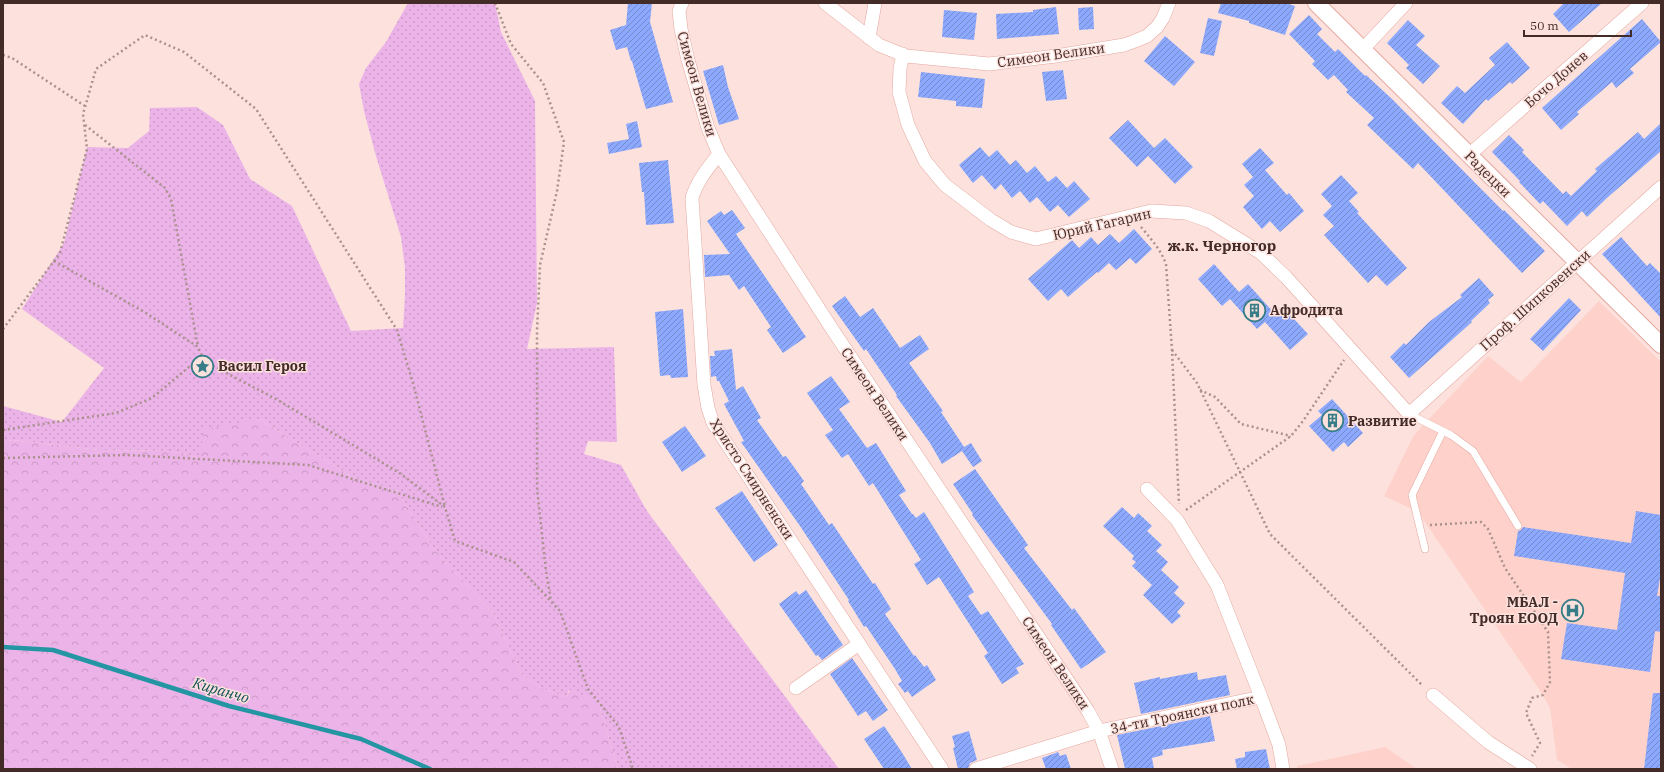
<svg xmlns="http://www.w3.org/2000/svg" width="1664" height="772" viewBox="0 0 1664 772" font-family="'IBM Plex Serif',serif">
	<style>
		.built { fill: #fed2cb }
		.grass { fill: url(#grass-dots) }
		.forest { fill: url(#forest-crowns) }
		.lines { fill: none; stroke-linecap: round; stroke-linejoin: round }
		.stream { stroke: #2495a3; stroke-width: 4.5 }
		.building { fill: url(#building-hatch) }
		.service-casing { stroke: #e6a89f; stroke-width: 8 }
		.minor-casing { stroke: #e6a89f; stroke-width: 14 }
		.tertiary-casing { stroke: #e6a89f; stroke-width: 18 }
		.path { stroke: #aa918d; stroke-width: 2.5; stroke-dasharray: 2 3; stroke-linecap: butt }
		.service { stroke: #fff; stroke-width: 7 }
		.minor { stroke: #fff; stroke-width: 13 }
		.tertiary { stroke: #fff; stroke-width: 16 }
		.labels { text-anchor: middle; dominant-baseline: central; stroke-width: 3; stroke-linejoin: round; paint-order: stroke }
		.street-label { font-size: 14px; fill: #432b27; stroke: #fce1dd }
		.poi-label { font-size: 14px; font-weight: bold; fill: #432b27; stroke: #fce1dd; text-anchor: start }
		.neighbourhood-label { font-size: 15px; font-weight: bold; fill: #432b27; stroke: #fce1dd }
		.water-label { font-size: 15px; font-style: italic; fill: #12515a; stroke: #fce1dd }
	</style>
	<defs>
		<pattern id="grass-dots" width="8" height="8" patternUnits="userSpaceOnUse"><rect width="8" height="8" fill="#ebb3e7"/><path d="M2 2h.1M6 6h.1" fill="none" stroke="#cb9ac6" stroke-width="1.8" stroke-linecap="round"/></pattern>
		<pattern id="forest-crowns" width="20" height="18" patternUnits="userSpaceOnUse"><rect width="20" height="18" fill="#ebb3e7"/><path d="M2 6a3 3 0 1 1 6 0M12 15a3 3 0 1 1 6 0" fill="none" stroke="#cb9ac6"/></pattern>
		<pattern id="building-hatch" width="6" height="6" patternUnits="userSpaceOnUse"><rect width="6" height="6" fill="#8ca9fd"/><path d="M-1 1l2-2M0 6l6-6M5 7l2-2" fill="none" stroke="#748acd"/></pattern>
	</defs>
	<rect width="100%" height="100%" fill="#fce1dd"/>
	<path class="built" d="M1599,301L1661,362V769H1572L1557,760L1550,708L1543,695L1418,512L1384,496L1414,435L1488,356L1521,382Z
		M1385,747L1417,769H1297V766Z"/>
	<path class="grass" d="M408,3H495L501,32L535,101L537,303L527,349L614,347L617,442L588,441L584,454L621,465L647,511L839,769H618L598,701L569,690L566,697L543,689L522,675L493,613L434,549L397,491L352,477L259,419L200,458L170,451L100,450L12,440L3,442V406L62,422L104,368L22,309L64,243L87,147L128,148L149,131L150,108L197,107L223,125L250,179L292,206L351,331L403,328L405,295V268L401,237L376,156L364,111L359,84L366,68L386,42Z"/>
	<path class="forest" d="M259,419L352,477L397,491L434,549L493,613L522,675L543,689L566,697L570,690L598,701L618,769H3V442L12,440L100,450L170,451L200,458L204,429Z"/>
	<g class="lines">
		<path class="stream" d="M3,647L53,650L229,706L361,739L430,769"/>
	</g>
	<path class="building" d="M628,3H652L650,22L673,102L646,109L632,61H631L627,47L616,50L610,30L626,25Z
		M1221,3H1286L1295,6L1285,35L1249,23V21L1218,13Z
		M1564,3H1602L1569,32L1553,14Z
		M1056,7L1059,34L997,39L996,14L1033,12V10Z
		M1093,7L1094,29L1079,30L1078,8Z
		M944,10L977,13L974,40L942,37Z
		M1309,15L1322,29L1317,34L1335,52L1338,49L1365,76L1366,75L1392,99L1503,211L1504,210L1545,251L1522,273L1418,163L1413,169L1367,125L1374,118L1346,92L1348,90L1334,75L1328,80L1312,64L1315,61L1289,34Z
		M1208,18L1222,21L1214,56L1200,53Z
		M1642,19L1661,42L1630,69L1634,73L1616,88L1612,82L1577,112L1579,114L1561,130L1542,108Z
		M1408,20L1425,36L1416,45L1440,66L1423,84L1406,68L1409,65L1387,43Z
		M1165,36L1195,62L1174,86L1144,61Z
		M1507,42L1530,68L1512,84L1510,82L1488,101L1486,99L1463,124L1441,103L1457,86L1465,93L1495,65L1489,58Z
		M723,65L728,87L739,119L719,125L703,71Z
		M1063,70L1067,99L1046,101L1042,72Z
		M921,72L985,79L982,108L956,106V101L918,97Z
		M1128,120L1154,148L1165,138L1193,167L1175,184L1148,156L1137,167L1109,138Z
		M637,121L642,147L609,154L607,143L629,139L626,124Z
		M1661,123V151L1608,197L1587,217L1582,211L1567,226L1543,201L1540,204L1519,182L1520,181L1492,152L1509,135L1524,150L1522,152L1563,194L1566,191L1571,196L1597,171L1595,169L1638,132L1644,139Z
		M980,147L989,157L997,150L1010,165L1016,160L1027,173L1035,166L1048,182L1056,176L1067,188L1074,181L1090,199L1069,217L1058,205L1050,212L1037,197L1030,203L1020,191L1012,198L1001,184L995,190L982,175L973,183L959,165Z
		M1260,148L1274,163L1265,170L1287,195L1289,193L1304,211L1280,232L1270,221L1262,229L1243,207L1254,196L1244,185L1253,177L1242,164Z
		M668,160L674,223L646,225L644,192H642L639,163Z
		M1341,175L1358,193L1349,201L1359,212L1357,213L1407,268L1387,286L1376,275L1368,283L1324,235L1334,226L1323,215L1332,206L1321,194Z
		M732,210L745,228L736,234L806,337L783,353L767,330L771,327L744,286L739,290L729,275L705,277L704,255L730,254L707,221L721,211L724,215Z
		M1134,229L1152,249L1136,264L1130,258L1116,270L1109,263L1098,273L1097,272L1068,297L1061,289L1048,301L1028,279L1072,240L1079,248L1091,237L1098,245L1110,234L1119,243Z
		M1621,237L1647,266L1650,263L1661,274V318L1602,254Z
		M1214,264L1239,292L1248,284L1274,313L1282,306L1308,334L1290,350L1265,322L1257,329L1230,299L1222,306L1198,279Z
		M1479,278L1494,295L1488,300L1490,303L1471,321L1472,322L1409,378L1390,357L1404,343L1406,345L1429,322L1462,297L1460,295Z
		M845,296L860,317L873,308L900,348L920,335L929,349L909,363L943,411L941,412L964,447L971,443L982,461L973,467L962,451L942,464L930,443L896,396L897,395L866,349L864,351L832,306Z
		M1569,298L1581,310L1543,351L1530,339Z
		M683,309L688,377L671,378L670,375L660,376L655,312Z
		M732,349L736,390L743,386L761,418L757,420L783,457L786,456L804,481L801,484L829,525L832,523L873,584L875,583L891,609L885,614L914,656L915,655L924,667L927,665L936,680L912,697L908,691L905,693L898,684L902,681L895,669L866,626L864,627L848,601L849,600L800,526L741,442L744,441L724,404L729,401L719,381H717L716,376L711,377L710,356H715L714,351Z
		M831,376L850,402L839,409L867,448L876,443L906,491L899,495L912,514H913L916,518L924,512L974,592L968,596L981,615L988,611L1024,664L1016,668L1019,673L1002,684L984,656L988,653L939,577L927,585L914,564L921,560L873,483L869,486L848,454L842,458L825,435L833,430L807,393Z
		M1332,399L1363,433L1348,447L1344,442L1333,452L1309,426L1322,415L1318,411Z
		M685,426L706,456L682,472L662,442Z
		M975,469L1028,545L1024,548L1072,610L1074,608L1106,652L1081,669L1051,625L1052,624L972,515L973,514L953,484Z
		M742,491L778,545L754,562L715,508Z
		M1122,507L1134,518L1138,513L1152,526L1147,531L1162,545L1156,551L1168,562L1161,570L1179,587L1174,593L1185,603L1177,612L1181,616L1172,624L1143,595L1152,585L1132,566L1136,562L1132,559L1134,556L1103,526Z
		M1636,511L1661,515V572L1657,596H1661V632L1655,631L1650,672L1561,659L1567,623L1617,630L1625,573L1514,556L1518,531L1521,530L1523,527L1631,543Z
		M806,590L843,645L822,660L818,655L816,656L779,604L796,591L799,595Z
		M852,658L888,710L873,721L866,711L858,716L830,674Z
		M1197,672L1198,680L1226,675L1230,695L1141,714L1134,683L1160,677V679Z
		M1653,693H1661V769H1644Z
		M1210,716L1215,741L1162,750L1163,755L1152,758L1154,769H1125L1117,735Z
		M884,726L901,751L912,769H884L864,739Z
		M969,731L977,760L970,763L968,769H958L953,748L955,747L952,736Z
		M1266,749L1270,769H1237L1235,759L1245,757V752Z
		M1058,752L1060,756L1066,754L1071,769H1046L1042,758Z"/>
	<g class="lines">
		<defs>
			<path id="service" d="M1409,414L1443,431
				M1425,549L1412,495L1443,431L1451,435L1473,451L1518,526"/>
			<path id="minor" d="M682,3L679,11L681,29L688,60L708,128L719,154L834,332L1088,711L1099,731L1112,769
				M825,3L879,45L906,56L989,64L1056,56L1124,45L1135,41L1147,36L1157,27L1163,18L1169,3
				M869,38L875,3
				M1363,49L1406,3
				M903,54L900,69L899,92L908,125L925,161L945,185L991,220L1011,232L1036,239L1151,211L1186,213L1209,221L1261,253L1286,277L1409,414L1661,187
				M719,154C708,168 697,181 692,198L704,385L708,408L713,423L942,769
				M1469,155L1642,3
				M1147,489L1177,520L1217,585L1261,697
				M796,688L859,644
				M1433,695L1488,742L1530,769
				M976,769L1099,731L1261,697L1279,745L1283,769"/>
			<path id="tertiary" d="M1316,3L1661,345"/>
		</defs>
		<use href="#service" class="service-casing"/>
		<use href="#minor" class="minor-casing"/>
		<use href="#tertiary" class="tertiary-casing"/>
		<path class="path" d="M495,3L511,44L543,83L564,142L557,191L540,265L537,331V488L546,571L551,601
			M3,55L12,58L85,106
			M85,125L165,188L171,199L198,347
			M1141,227C1151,239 1161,250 1166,264L1172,350L1179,504
			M54,261L146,313L198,347L203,359
			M3,329L60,253L87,149L83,114L96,69L145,35L184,52L256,109L397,330L413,383L445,507
			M1172,350L1197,383L1270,534L1423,686
			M1200,390L1215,397L1241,424L1291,436
			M3,430L116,413L152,398L196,361L203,359L213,366L276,399L398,472L445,507L455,541L514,562L560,611L588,689L619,727L633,769
			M3,458L127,455L308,465L442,507
			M1186,510L1291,436L1303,421L1344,360
			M1430,525L1481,522L1488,529L1505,568L1548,632L1550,682L1543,695L1532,698L1526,713L1540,743L1532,756"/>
		<use href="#service" class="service"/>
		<use href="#minor" class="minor"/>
		<use href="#tertiary" class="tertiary"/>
	</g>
	<defs>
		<symbol id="building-ring" viewBox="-11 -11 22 22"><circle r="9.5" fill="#fce1dd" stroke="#367d88" stroke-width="1.5"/><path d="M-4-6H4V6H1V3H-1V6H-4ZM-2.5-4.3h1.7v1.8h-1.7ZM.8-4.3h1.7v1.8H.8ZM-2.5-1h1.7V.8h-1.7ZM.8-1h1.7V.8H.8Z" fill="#367d88"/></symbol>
		<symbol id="sight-ring" viewBox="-11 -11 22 22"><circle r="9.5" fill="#fce1dd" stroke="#367d88" stroke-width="1.5"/><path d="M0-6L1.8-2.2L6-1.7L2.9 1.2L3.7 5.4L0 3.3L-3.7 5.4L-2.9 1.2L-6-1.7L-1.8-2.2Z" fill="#367d88"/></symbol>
		<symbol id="hospital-ring" viewBox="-11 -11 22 22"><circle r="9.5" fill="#fce1dd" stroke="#367d88" stroke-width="1.5"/><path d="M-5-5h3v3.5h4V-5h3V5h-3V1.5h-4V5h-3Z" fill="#367d88"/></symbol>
	</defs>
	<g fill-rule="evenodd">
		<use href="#building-ring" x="1242" y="298" width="25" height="25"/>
		<use href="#sight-ring" x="190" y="354" width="25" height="25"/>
		<use href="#building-ring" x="1320" y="408" width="25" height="25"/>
		<use href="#hospital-ring" x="1560" y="598" width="25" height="25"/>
	</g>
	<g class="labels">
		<g class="street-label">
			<text transform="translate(1051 55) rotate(-8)">Симеон Велики</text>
			<text transform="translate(1556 79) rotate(-41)">Бочо Донев</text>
			<text transform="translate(697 84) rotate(74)">Симеон Велики</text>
			<text transform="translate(1488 174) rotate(45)">Радецки</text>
			<text transform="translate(1102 224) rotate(-13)">Юрий Гагарин</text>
			<text transform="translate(1535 300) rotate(-42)">Проф. Шипковенски</text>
			<text transform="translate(875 394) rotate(56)">Симеон Велики</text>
			<text transform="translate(752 479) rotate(57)">Христо Смирненски</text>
			<text transform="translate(1056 663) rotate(56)">Симеон Велики</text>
			<text transform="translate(1182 714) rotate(-12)">34-ти Троянски полк</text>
		</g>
		<g class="poi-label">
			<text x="1270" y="310">Афродита</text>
			<text x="218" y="366">Васил Героя</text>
			<text x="1348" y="421">Развитие</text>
			<text x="1558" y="602" text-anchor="end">МБАЛ -<tspan x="1558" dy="16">Троян ЕООД</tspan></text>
		</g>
		<g class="neighbourhood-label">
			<text x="1222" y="245">ж.к. Черногор</text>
		</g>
		<g class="water-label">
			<text transform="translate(221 690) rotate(16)">Киранчо</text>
		</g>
	</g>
	<rect width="1664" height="772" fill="none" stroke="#432b27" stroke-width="8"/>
	<path d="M1524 30v6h107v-6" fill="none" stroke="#432b27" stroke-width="2"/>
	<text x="1530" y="30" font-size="12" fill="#432b27" stroke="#fce1dd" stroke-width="3" paint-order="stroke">50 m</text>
</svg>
